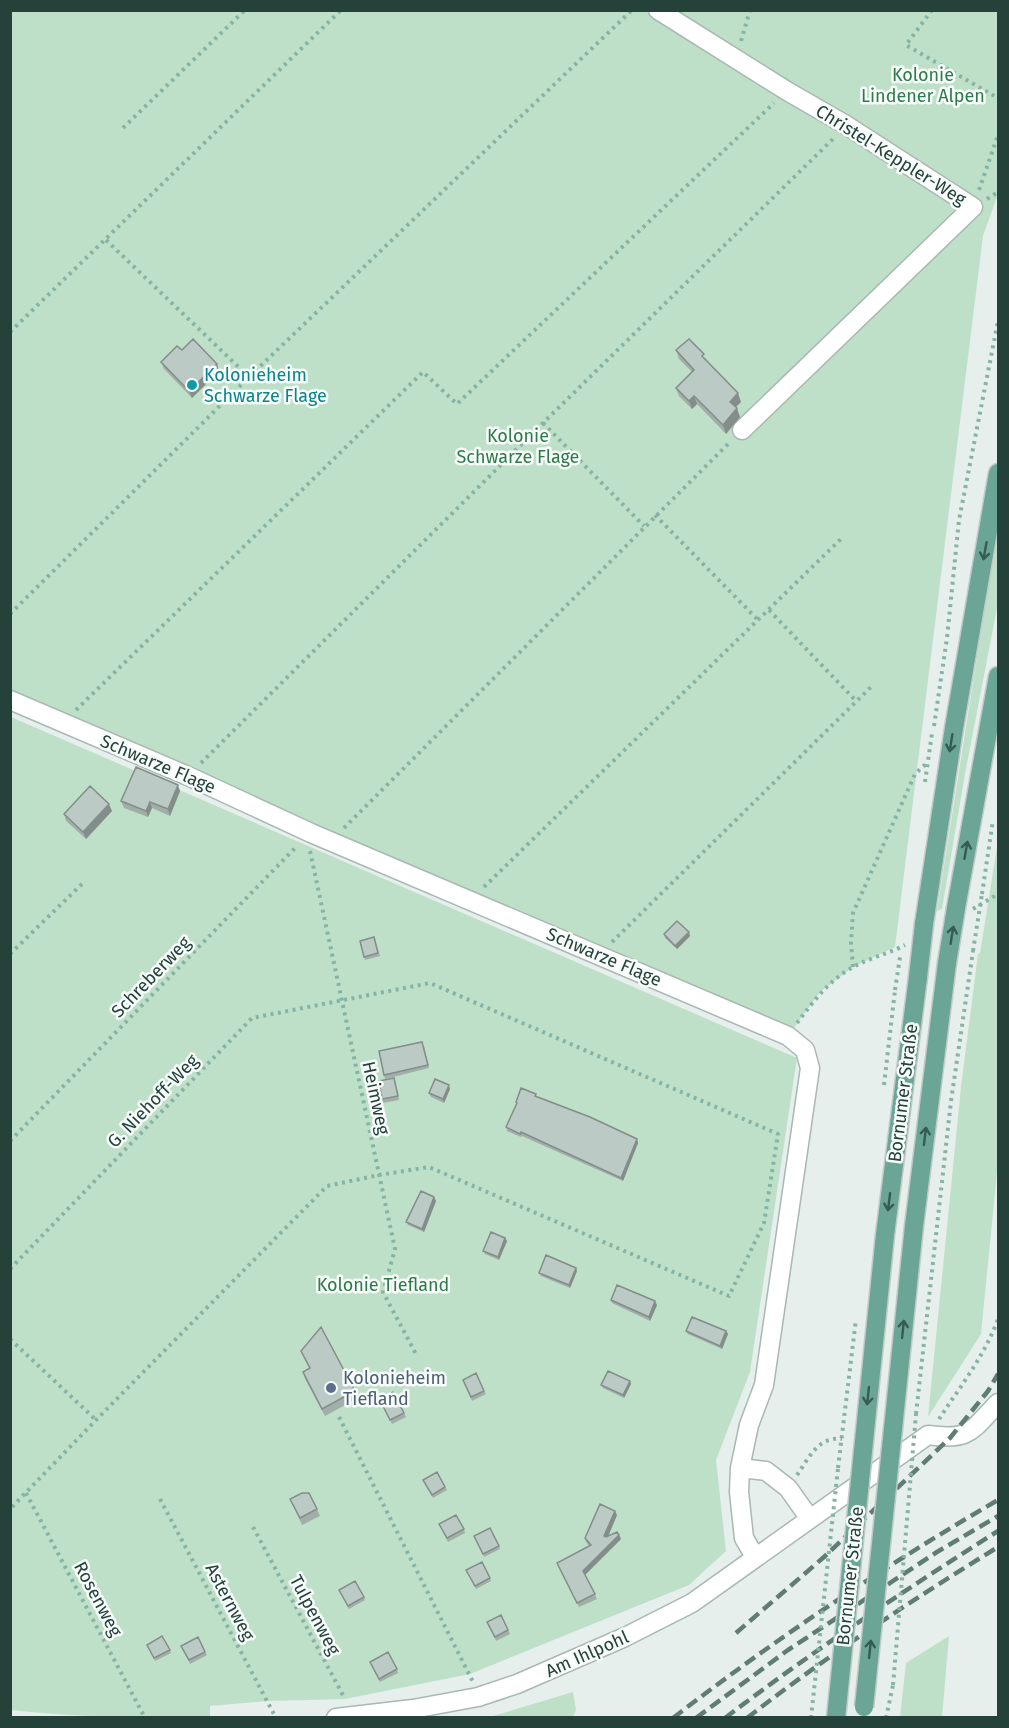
<svg xmlns="http://www.w3.org/2000/svg" width="1009" height="1728" viewBox="0 0 1009 1728" font-family="'Fira Sans',sans-serif">
	<style>
		.green { fill: #bfe0c8 }
		.lines { fill: none; stroke-linecap: round; stroke-linejoin: round }
		.minor-casing { stroke: #a8b8b2; stroke-width: 21 }
		.major-casing { stroke: #c2cac8; stroke-width: 21 }
		.path { stroke: #86b3a5; stroke-width: 4; stroke-dasharray: 3 4.5; stroke-linecap: butt }
		.minor { stroke: #fff; stroke-width: 18 }
		.major { stroke: #6aa596; stroke-width: 18 }
		.rail { stroke: #5f7d75; stroke-width: 4.5; stroke-dasharray: 12 6; stroke-linecap: butt }
		.major-bridge-casing { stroke: #c2cac8; stroke-width: 21; stroke-linecap: butt }
		.path-bridge { stroke: #86b3a5; stroke-width: 4; stroke-dasharray: 3 4.5; stroke-linecap: butt }
		.major-bridge { stroke: #6aa596; stroke-width: 18 }
		.wall { fill: #a1aea9 }
		.shaded-wall { fill: #838d89 }
		.building { fill: #bbcac4; stroke: #838d89; stroke-width: 1.5 }
		.oneway { stroke: #365b51 }
		.culture-dot { fill: #0f9aa8; stroke: #f7fbf9; stroke-width: 2 }
		.service-dot { fill: #5c6f8a; stroke: #f7fbf9; stroke-width: 2 }
		.labels { text-anchor: middle; dominant-baseline: central; stroke-width: 5; stroke-linejoin: round; paint-order: stroke }
		.park-label { font-size: 18px; fill: #2d7a4b; stroke: #f7fbf9 }
		.street-label { font-size: 18px; fill: #24423a; stroke: #f7fbf9 }
		.culture-label { font-size: 18px; fill: #0d838f; stroke: #f7fbf9; text-anchor: start }
		.service-label { font-size: 18px; fill: #4e5e75; stroke: #f7fbf9; text-anchor: start }
	</style>
	<rect width="100%" height="100%" fill="#e6efeb"/>
	<path class="green" d="M10,11H998V194L983,236L895,947L853,967L820,992L788,1036L11,700Z
		M998,531V603L965,774L942,909L937,911L985,606Z
		M11,717L797,1058L750,1372L716,1460L726,1551L689,1585L470,1674L345,1699L268,1701L210,1706V1718C142,1717 78,1718 11,1710Z
		M998,841V1162L981,1334L928,1417L961,1087L978,954L980,953Z
		M949,1636L942,1717H900L906,1663Z
		M573,1692L576,1710L573,1717H490Z"/>
	<g class="lines">
		<defs>
			<path id="minor" d="M658,10L787,91L846,125L973,207L742,430
				M10,700L188,776L311,833L788,1036L805,1050L810,1068L764,1385L749,1425L740,1468L739,1492L744,1538L755,1557
				M740,1468L766,1471L788,1488L810,1519
				M336,1718L413,1709L478,1697L517,1684L625,1637L692,1603L928,1435C970,1441 971,1431 998,1403"/>
			<path id="major" d="M956,908L998,676
				M924,924L954,728L998,473
				M893,1429L914,1226L947,963
				M863,1451L885,1235L918,977"/>
		</defs>
		<use href="#minor" class="minor-casing"/>
		<use href="#major" class="major-casing"/>
		<path class="path" d="M932,10L906,45L998,98
			M741,41L750,10
			M123,128L245,10
			M979,190L998,135
			M987,199L998,192
			M106,240L249,377
			M10,332L341,10
			M543,423L644,526
			M655,515L758,620
			M769,610L857,702
			M10,614L249,377L632,10
			M76,710L423,372L457,404L774,103
			M934,726L947,638L959,520L998,321
			M201,763L543,423L834,138
			M925,782L932,733
			M344,828L731,441
			M310,851L395,1249L383,1292L417,1356
			M484,887L843,537
			M982,894L993,820
			M973,909L998,894
			M612,942L872,686
			M10,954L85,881
			M853,967L851,943L853,913L915,774L928,762
			M797,1023C813,1002 829,980 853,967C869,958 888,954 905,945
			M884,1085L895,990
			M10,1141L297,846
			M10,1269L252,1018L430,983L778,1134L764,1223L729,1296L429,1167L379,1175L327,1186L96,1420L10,1509
			M10,1339L96,1420
			M916,1414L951,1101L973,951
			M339,1417L473,1682
			M939,1419C960,1387 985,1355 998,1319
			M838,1468L856,1319
			M797,1475C809,1458 818,1436 842,1439
			M26,1493L145,1718
			M160,1499L276,1718
			M253,1527L345,1699
			M886,1718L893,1685"/>
		<use href="#minor" class="minor"/>
		<use href="#major" class="major"/>
		<path class="rail" d="M736,1633L824,1557L950,1438L988,1391L998,1374
			M673,1718C777,1638 886,1565 998,1500
			M696,1718L788,1650L937,1552L998,1516
			M725,1718C813,1651 905,1590 998,1531
			M747,1718C827,1656 912,1600 998,1547"/>
		<defs>
			<path id="major-bridge" d="M947,963L956,908
				M918,977L924,924
				M864,1707L893,1429
				M836,1718L863,1451"/>
		</defs>
		<use href="#major-bridge" class="major-bridge-casing"/>
		<path class="path-bridge" d="M973,951L982,894
			M895,990L900,957
			M893,1685L916,1414
			M811,1718L838,1468"/>
		<use href="#major-bridge" class="major-bridge"/>
	</g>
	<path class="wall" d="M182,350L217,364L219,371L192,398L164,369L161,362Z
		M676,350L705,358L741,402L735,407L740,417L726,434L697,404L692,409L679,396L676,388L692,372L679,359Z
		M180,791L170,816L152,808L148,817L124,808L121,801Z
		M112,811L86,839L66,821L64,814Z
		M664,934L690,936L677,949L665,938Z
		M374,937L380,956L365,960L360,941Z
		M424,1046L429,1068L385,1079L384,1075Z
		M395,1081L399,1100L383,1103L382,1099Z
		M450,1089L444,1103L431,1097L429,1093Z
		M536,1094L537,1097L637,1139L638,1143L623,1181L522,1136L521,1137L507,1131L506,1127L516,1104V1102Z
		M434,1197L436,1201L424,1232L408,1225L406,1222Z
		M505,1238L507,1241L499,1260L485,1254L483,1251Z
		M576,1268L577,1271L570,1288L541,1276L539,1273Z
		M611,1300L657,1305L650,1321L612,1303Z
		M686,1331H726L728,1334L722,1349L688,1334Z
		M301,1351L355,1391L358,1398L325,1416L305,1379L303,1372L309,1368Z
		M630,1381L631,1384L624,1398L603,1388L601,1385Z
		M464,1383L484,1391L486,1394L472,1401Z
		M380,1400L404,1413L406,1417L392,1424Z
		M423,1480L445,1487L447,1490L433,1498Z
		M290,1499L317,1509L320,1516L302,1525Z
		M617,1515L608,1537L619,1535L621,1539L585,1575L597,1599L579,1607L557,1563L589,1546L586,1542L585,1538Z
		M439,1524L464,1529L465,1533L448,1542Z
		M474,1536L499,1546L500,1549L484,1557Z
		M466,1570L490,1578L491,1581L476,1589Z
		M339,1590L364,1597L365,1600L349,1609Z
		M501,1615L510,1634L496,1641L488,1625Z
		M147,1645L170,1650L171,1653L155,1661Z
		M181,1646L205,1652L207,1655L190,1664Z
		M370,1662L397,1669L398,1673L380,1682Z"/>
	<path class="shaded-wall" d="M217,364L219,371L192,398L189,391Z
		M738,393L741,402L733,410L730,402Z
		M694,396L697,404L692,409L689,401Z
		M737,408L740,417L726,434L723,425Z
		M178,785L180,791L170,816L168,809Z
		M150,802L152,808L148,817L146,811Z
		M109,804L112,811L86,839L83,832Z
		M689,932L690,936L677,949L675,946Z
		M449,1085L450,1089L444,1103L443,1099Z
		M637,1139L638,1143L623,1181L621,1178Z
		M434,1197L436,1201L424,1232L422,1229Z
		M505,1238L507,1241L499,1260L498,1257Z
		M576,1268L577,1271L570,1288L569,1285Z
		M655,1301L657,1305L650,1321L649,1317Z
		M726,1331L728,1334L722,1349L720,1346Z
		M630,1381L631,1384L624,1398L623,1395Z
		M615,1511L617,1515L606,1541L604,1536Z
		M619,1535L621,1539L585,1575L583,1571Z"/>
	<path class="building" d="M193,339L217,364L189,391L161,362L177,346L182,350Z
		M689,339L704,354L702,356L738,393L730,402L737,408L723,425L694,396L689,401L676,388L694,370L676,350Z
		M136,767L178,785L168,809L150,802L146,811L121,801Z
		M90,786L109,804L83,832L64,814Z
		M677,921L689,932L675,946L664,934Z
		M374,937L378,953L364,957L360,941Z
		M422,1042L428,1065L384,1075L379,1051Z
		M394,1078L398,1096L382,1099L379,1081Z
		M435,1079L449,1085L443,1099L429,1093Z
		M521,1088L536,1094L535,1096L590,1117L637,1139L621,1178L521,1132L520,1134L506,1127L517,1103L516,1102Z
		M421,1191L434,1197L422,1229L406,1222Z
		M491,1232L505,1238L498,1257L483,1251Z
		M546,1255L576,1268L569,1285L539,1273Z
		M617,1285L655,1301L649,1317L611,1300Z
		M692,1317L726,1331L720,1346L686,1331Z
		M321,1327L355,1391L322,1409L303,1372L310,1368L301,1351Z
		M608,1371L630,1381L623,1395L601,1385Z
		M476,1373L484,1391L471,1397L463,1380Z
		M393,1392L404,1413L390,1420L380,1400Z
		M437,1472L445,1487L432,1495L423,1480Z
		M302,1493H309L317,1509L300,1518L290,1499Z
		M600,1504L615,1511L604,1536L606,1537L617,1532L619,1535L583,1571L595,1594L577,1603L557,1563L591,1545L585,1538Z
		M456,1515L464,1529L447,1538L439,1524Z
		M490,1528L499,1546L483,1554L474,1536Z
		M482,1562L490,1578L475,1586L466,1570Z
		M355,1581L364,1597L348,1606L339,1590Z
		M501,1615L508,1630L495,1637L487,1622Z
		M162,1636L170,1650L154,1658L147,1645Z
		M198,1637L205,1652L189,1660L181,1646Z
		M388,1652L397,1669L379,1679L370,1662Z"/>
	<defs><path id="oneway-shaft" d="M-6 0H5M1.5-3L5.5 0L1.5 3" fill="none" stroke-width="1.6" stroke-linecap="round" stroke-linejoin="round" transform="scale(1.5)"/></defs>
	<g class="oneway">
		<use href="#oneway-shaft" transform="translate(985 551) rotate(100)"/>
		<use href="#oneway-shaft" transform="translate(951 743) rotate(99)"/>
		<use href="#oneway-shaft" transform="translate(966 850) rotate(-80)"/>
		<use href="#oneway-shaft" transform="translate(952 935) rotate(-81)"/>
		<use href="#oneway-shaft" transform="translate(925 1136) rotate(-83)"/>
		<use href="#oneway-shaft" transform="translate(889 1202) rotate(97)"/>
		<use href="#oneway-shaft" transform="translate(903 1329) rotate(-84)"/>
		<use href="#oneway-shaft" transform="translate(868 1396) rotate(96)"/>
		<use href="#oneway-shaft" transform="translate(870 1649) rotate(-84)"/>
	</g>
	<circle class="culture-dot" cx="192" cy="385" r="6"/>
	<circle class="service-dot" cx="331" cy="1388" r="6"/>
	<g class="labels">
		<g class="park-label">
			<text x="923" y="75">Kolonie<tspan x="923" dy="21">Lindener Alpen</tspan></text>
			<text x="518" y="436">Kolonie<tspan x="518" dy="21">Schwarze Flage</tspan></text>
			<text x="383" y="1285">Kolonie Tiefland</text>
		</g>
		<g class="street-label">
			<text transform="translate(891 155) rotate(32)">Christel-Keppler-Weg</text>
			<text transform="translate(158 764) rotate(23)">Schwarze Flage</text>
			<text transform="translate(604 957) rotate(23)">Schwarze Flage</text>
			<text transform="translate(151 977) rotate(-46)">Schreberweg</text>
			<text transform="translate(903 1093) rotate(-83)">Bornumer Straße</text>
			<text transform="translate(376 1098) rotate(78)">Heimweg</text>
			<text transform="translate(153 1101) rotate(-46)">G. Niehoff-Weg</text>
			<text transform="translate(850 1576) rotate(-84)">Bornumer Straße</text>
			<text transform="translate(98 1599) rotate(62)">Rosenweg</text>
			<text transform="translate(230 1602) rotate(62)">Asternweg</text>
			<text transform="translate(315 1615) rotate(62)">Tulpenweg</text>
			<text transform="translate(587 1654) rotate(-24)">Am Ihlpohl</text>
		</g>
		<g class="culture-label">
			<text x="204" y="375">Kolonieheim<tspan x="204" dy="21">Schwarze Flage</tspan></text>
		</g>
		<g class="service-label">
			<text x="343" y="1378">Kolonieheim<tspan x="343" dy="21">Tiefland</tspan></text>
		</g>
	</g>
	<rect width="1009" height="1728" fill="none" stroke="#24423a" stroke-width="24"/>
</svg>
